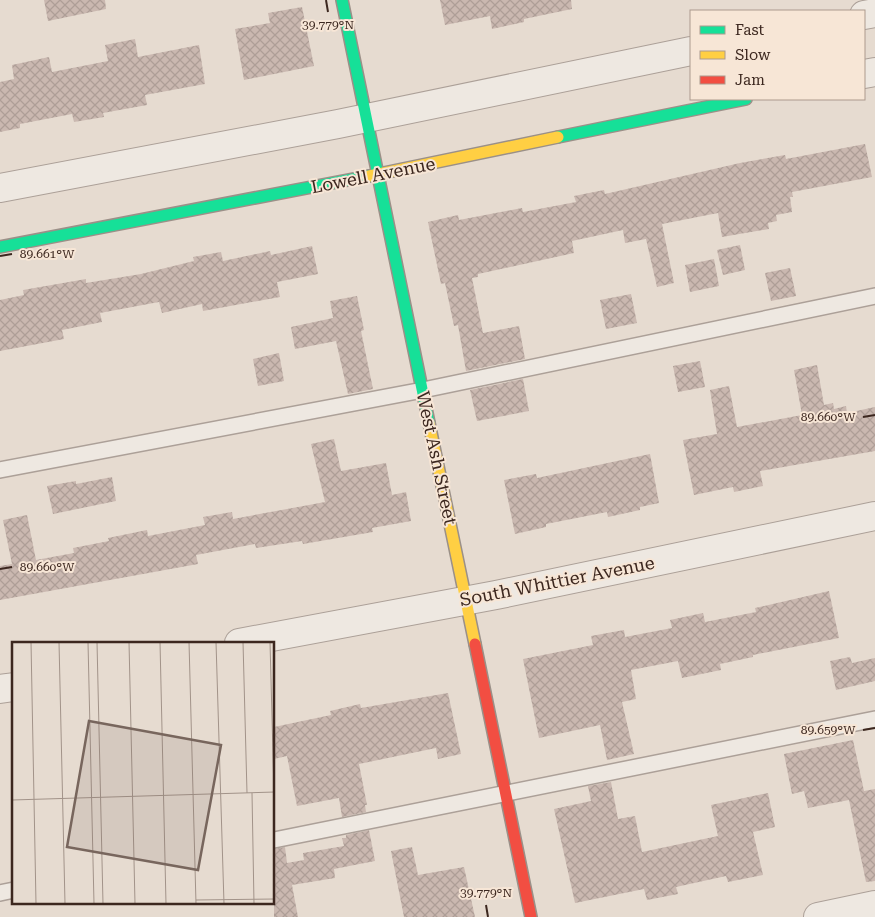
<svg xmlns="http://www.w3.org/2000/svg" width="875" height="917" viewBox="0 0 875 917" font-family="'Roboto Serif',serif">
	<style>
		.building { fill: url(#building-cross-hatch) }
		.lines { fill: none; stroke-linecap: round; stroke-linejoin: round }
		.lane-casing { stroke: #aca098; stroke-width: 18 }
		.street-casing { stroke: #aca098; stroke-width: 30 }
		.fast-casing { stroke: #9b9088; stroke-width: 14 }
		.slow-casing { stroke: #9b9088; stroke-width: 14 }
		.jam-casing { stroke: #9b9088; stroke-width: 14 }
		.lane { stroke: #eee8e1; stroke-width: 15 }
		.street { stroke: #eee8e1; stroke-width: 28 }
		.fast { stroke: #16e098; stroke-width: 11 }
		.slow { stroke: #ffcf43; stroke-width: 11 }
		.jam { stroke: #f24e42; stroke-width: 11 }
		.ticks { fill: none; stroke: #3c271f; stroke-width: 2 }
		.labels { text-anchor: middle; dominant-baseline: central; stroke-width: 4; stroke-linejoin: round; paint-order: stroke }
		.street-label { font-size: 18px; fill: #3c271f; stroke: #f7e6d6 }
		.inset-road { fill: none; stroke: #a29389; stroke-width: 1 }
		.view { fill: #78665d; fill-opacity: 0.15; stroke: #78665d; stroke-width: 2.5 }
		.inset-edge { fill: none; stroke: #3c271f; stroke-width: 2.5 }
		.ticks-label { font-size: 12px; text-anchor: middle; fill: #3c271f; stroke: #f7e6d6; stroke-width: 4; stroke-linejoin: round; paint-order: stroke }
	</style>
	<defs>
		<pattern id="building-cross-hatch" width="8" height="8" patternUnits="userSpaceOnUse" patternTransform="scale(1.25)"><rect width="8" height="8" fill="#cab8b0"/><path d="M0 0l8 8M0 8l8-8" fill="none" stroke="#ae9e97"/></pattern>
	</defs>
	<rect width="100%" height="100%" fill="#e6dbd0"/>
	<path class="building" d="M44,0H105L106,9L48,21Z
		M440,0H571L572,9L524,19V22L492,29L490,16L445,25Z
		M302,7L314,66L244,80L235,29L270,23L268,13Z
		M135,39L138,57L199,45L205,84L145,95L147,105L103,113L104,117L74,122L72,114L20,124V128L0,132V82L14,79L12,65L49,57L52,72L108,61L105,45Z
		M865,144L872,177L792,192L793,197H790L792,212L776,215L777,221L768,223L769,229L722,237L718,213L662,224L674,283L657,287L646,239L625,243L623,230L572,241L574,253L478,274V277L472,278L483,333L519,326L525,359L466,371L458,325L454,326L445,283L441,284L428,222L458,215L459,220L522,208L523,212L576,202L574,196L604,190L605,194L740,163L785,155L786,159Z
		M740,245L745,270L723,275L717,250Z
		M312,246L318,274L277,282L280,297L203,311L202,304L162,313L159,302L100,313L102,322L62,330L64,339L0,351V300L24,295L23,290L86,279V283L141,274L194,261L193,257L221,252L223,261L270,251L271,255Z
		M714,259L719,286L690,292L685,265Z
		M790,268L796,296L771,301L765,273Z
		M631,294L637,323L606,329L600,300Z
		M357,296L364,330L361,331L373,389L348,394L336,341L295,349L291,327L333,318L330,301Z
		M279,353L284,381L258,386L253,359Z
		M700,361L705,387L678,392L673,366Z
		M817,365L824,405L833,403L834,409L846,406L847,413L875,407V451L760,471L763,486L734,492L733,487L694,495L683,440L717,434L710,390L729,386L737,427L802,415L794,370Z
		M523,379L529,411L477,421L470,390Z
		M334,439L341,471L386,463L392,495L406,492L411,521L372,528L373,532L303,544L302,541L256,548L255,544L196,555L198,564L0,600V566L12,564L3,520L27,515L36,560L74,553L73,548L109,541L108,538L147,530L148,536L205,525L203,517L232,512L233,519L325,502L311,444Z
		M650,454L659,503L640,507V510L608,517L607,512L546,524V527L515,534L504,480L536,474L537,478Z
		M112,477L116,501L53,514L47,486L76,481V484Z
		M829,591L839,638L753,655V657L720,664L721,670L682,678L678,661L631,670L636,699L622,702L634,754L607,760L600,725L539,738L523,659L593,645L591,636L624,630L625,637L672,628L670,620L703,613L705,622L756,612L755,608Z
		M850,657L852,663L875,658V681L836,690L830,661Z
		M448,693L461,754L438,759L436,748L359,764L367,805H365L366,812L342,817L339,798L297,806L287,756L274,759V727L331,715L330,711L360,704L361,708Z
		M853,740L864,791L875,789V881L866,882L849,800L808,808L804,791L792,794L784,754Z
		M611,782L618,819L635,816L642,852L718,836L711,805L768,793L775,827L753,832L763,875L728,882L726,876L676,887L678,894L647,900L644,889L575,903L554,809L591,801L588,786Z
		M369,830L375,861L334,869L335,878L292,885L298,917H274V849L285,847L287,863L304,860L303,853L344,846L342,838H346V835Z
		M412,847L418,875L464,867L475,917H404L391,851Z"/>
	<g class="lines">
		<defs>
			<path id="lane" d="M0,470L423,390L875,296
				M274,840L875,719
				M0,893L14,890"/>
			<path id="street" d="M864,15L875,13
				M864,74L875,72
				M0,188L338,124L691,51
				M239,643L496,595L875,516
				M0,689L14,687
				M818,917L875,905"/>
			<path id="fast" d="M342,0L429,423
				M558,137L746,99
				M0,247L369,176"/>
			<path id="slow" d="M369,176L558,137
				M429,423L475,644"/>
			<path id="jam" d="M475,644L531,917"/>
		</defs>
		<use href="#lane" class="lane-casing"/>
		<use href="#street" class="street-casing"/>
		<use href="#fast" class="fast-casing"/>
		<use href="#slow" class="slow-casing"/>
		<use href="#jam" class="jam-casing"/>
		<use href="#lane" class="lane"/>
		<use href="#street" class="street"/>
		<use href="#fast" class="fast"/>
		<use href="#slow" class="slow"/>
		<use href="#jam" class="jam"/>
	</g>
	<path class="ticks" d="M326,0L328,12M0,256L12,254M863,417L875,415M0,569L12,567M863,730L875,728M486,905L488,917"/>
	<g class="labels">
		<g class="street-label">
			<text transform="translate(373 175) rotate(-11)">Lowell Avenue</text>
			<text transform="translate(437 458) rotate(78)">West Ash Street</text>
			<text transform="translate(557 581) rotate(-11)">South Whittier Avenue</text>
		</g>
	</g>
	<g transform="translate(12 642)">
		<rect width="262" height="262" fill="#e6dbd0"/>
		<path class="inset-road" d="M19,0L24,262M47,0L53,262M76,0L82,262M85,0L91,262M117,0L123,262M148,0L154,262M177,0L184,262M204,0L212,262M231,0L235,151M258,0L262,150M240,151L242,262M0,158L263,150M184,258L263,257"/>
		<path class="view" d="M77,79L209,103L186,228L55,205Z"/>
		<rect width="262" height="262" class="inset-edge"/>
	</g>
	<g class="ticks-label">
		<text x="328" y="29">39.779°N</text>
		<text x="47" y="258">89.661°W</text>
		<text x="828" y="421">89.660°W</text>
		<text x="47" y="571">89.660°W</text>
		<text x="828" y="734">89.659°W</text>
		<text x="486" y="897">39.779°N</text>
	</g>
	<rect x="690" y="10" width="175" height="90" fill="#f7e6d6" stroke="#ac9a8d"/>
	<rect x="700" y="26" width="25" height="8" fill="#16e098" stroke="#ac9a8d"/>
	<text x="735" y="35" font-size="15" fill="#3c271f">Fast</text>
	<rect x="700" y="51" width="25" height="8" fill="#ffcf43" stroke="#ac9a8d"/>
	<text x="735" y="60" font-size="15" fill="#3c271f">Slow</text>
	<rect x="700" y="76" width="25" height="8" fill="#f24e42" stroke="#ac9a8d"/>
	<text x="735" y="85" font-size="15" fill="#3c271f">Jam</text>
</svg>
